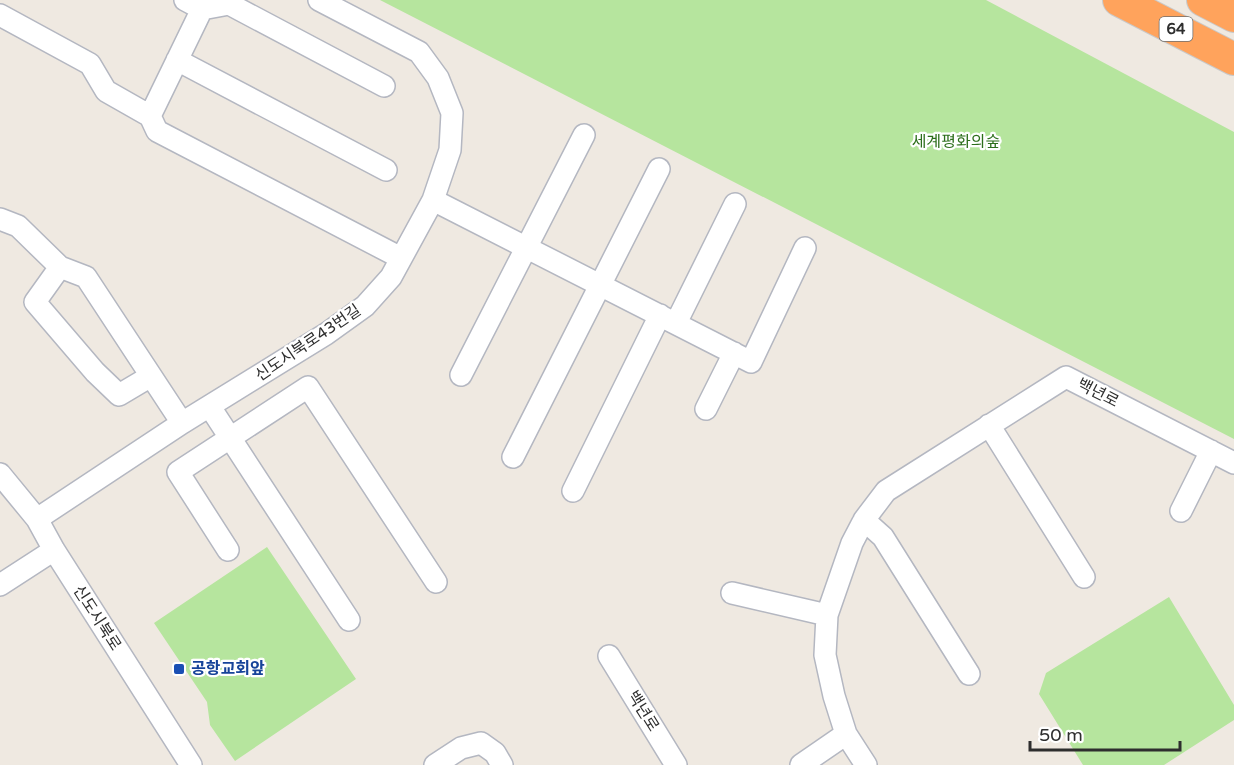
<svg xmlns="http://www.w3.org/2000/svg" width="1234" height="765" viewBox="0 0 1234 765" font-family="'Varela Round','Noto Sans KR',sans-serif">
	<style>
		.green { fill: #b6e59e }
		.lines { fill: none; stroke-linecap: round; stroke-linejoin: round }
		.minor-casing { stroke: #b4b7c1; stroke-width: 24 }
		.highway-casing { stroke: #c9c9c9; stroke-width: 34 }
		.minor { stroke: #fff; stroke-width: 21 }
		.highway { stroke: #ffa35c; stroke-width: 32 }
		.transit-dot { fill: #1a4fb4; stroke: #fff; stroke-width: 2 }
		.labels { text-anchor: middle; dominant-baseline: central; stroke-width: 4.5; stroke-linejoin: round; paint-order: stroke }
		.shield { fill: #fff; stroke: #6d6d6d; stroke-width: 1.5 }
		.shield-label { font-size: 15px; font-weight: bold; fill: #2e2e2e }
		.park-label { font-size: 16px; fill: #2c6e1b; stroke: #fff }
		.street-label { font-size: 16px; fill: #2e2e2e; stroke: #fff }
		.transit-label { font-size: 16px; font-weight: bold; fill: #164399; stroke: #fff; text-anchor: start }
	</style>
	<rect width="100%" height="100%" fill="#efe9e1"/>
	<path class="green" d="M380,0H986L1234,132V439Z
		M267,547L356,679L235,761L210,725L207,702L154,623Z
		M1169,597L1234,705V720L1164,765H1083L1039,694L1046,673Z"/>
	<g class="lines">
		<defs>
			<path id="minor" d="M185,0L202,9L229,4L384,86
				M0,15L90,64L106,91L150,116L157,131L401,258
				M177,60L386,170
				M150,116L202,9
				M433,200L751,362L805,248
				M0,219L18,226L60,267L86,277L182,423
				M60,267L35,302L95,372L119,395L151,376
				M676,323L735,204
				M461,375L584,135
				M210,407L349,620
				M706,409L734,353
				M989,425L1084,577
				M513,457L659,169
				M0,474L37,519L54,550L191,765
				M573,491L660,315
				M1181,511L1211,451
				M37,519L182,423L326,334L365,306L391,277L433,200L450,150L452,113L438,78L419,52L319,0
				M864,520L883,537L969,674
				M228,550L178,472L308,387L436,582
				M0,585L54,550
				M732,593L827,615
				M609,656L676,765
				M846,734L866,765
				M435,765L461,748L481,743L495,753L502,765
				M801,765L846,734L834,696L825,655L827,615L852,543L864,520L886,491L1066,377L1234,463"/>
			<path id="highway" d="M1119,0L1234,59
				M1203,0L1234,16"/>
		</defs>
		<use href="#minor" class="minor-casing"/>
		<use href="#highway" class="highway-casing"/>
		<use href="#minor" class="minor"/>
		<use href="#highway" class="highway"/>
	</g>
	<rect class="transit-dot" x="173" y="663" width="12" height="12" rx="3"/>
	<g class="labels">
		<rect class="shield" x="1159.5" y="17" width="33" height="24" rx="4.5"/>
		<g class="shield-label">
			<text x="1176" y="29">64</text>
		</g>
		<g class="park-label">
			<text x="956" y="142">세계평화의숲</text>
		</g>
		<g class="street-label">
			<text transform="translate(308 343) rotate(-34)">신도시북로43번길</text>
			<text transform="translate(1098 393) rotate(27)">백년로</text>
			<text transform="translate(97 618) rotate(57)">신도시북로</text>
			<text transform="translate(643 711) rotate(58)">백년로</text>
		</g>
		<g class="transit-label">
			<text x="191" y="669">공항교회앞</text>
		</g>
	</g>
	<path d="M1030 741v9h150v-9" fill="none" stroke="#2e2e2e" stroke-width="3"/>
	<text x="1039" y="741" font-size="18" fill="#2e2e2e" stroke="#ffffff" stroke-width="4.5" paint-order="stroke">50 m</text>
</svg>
